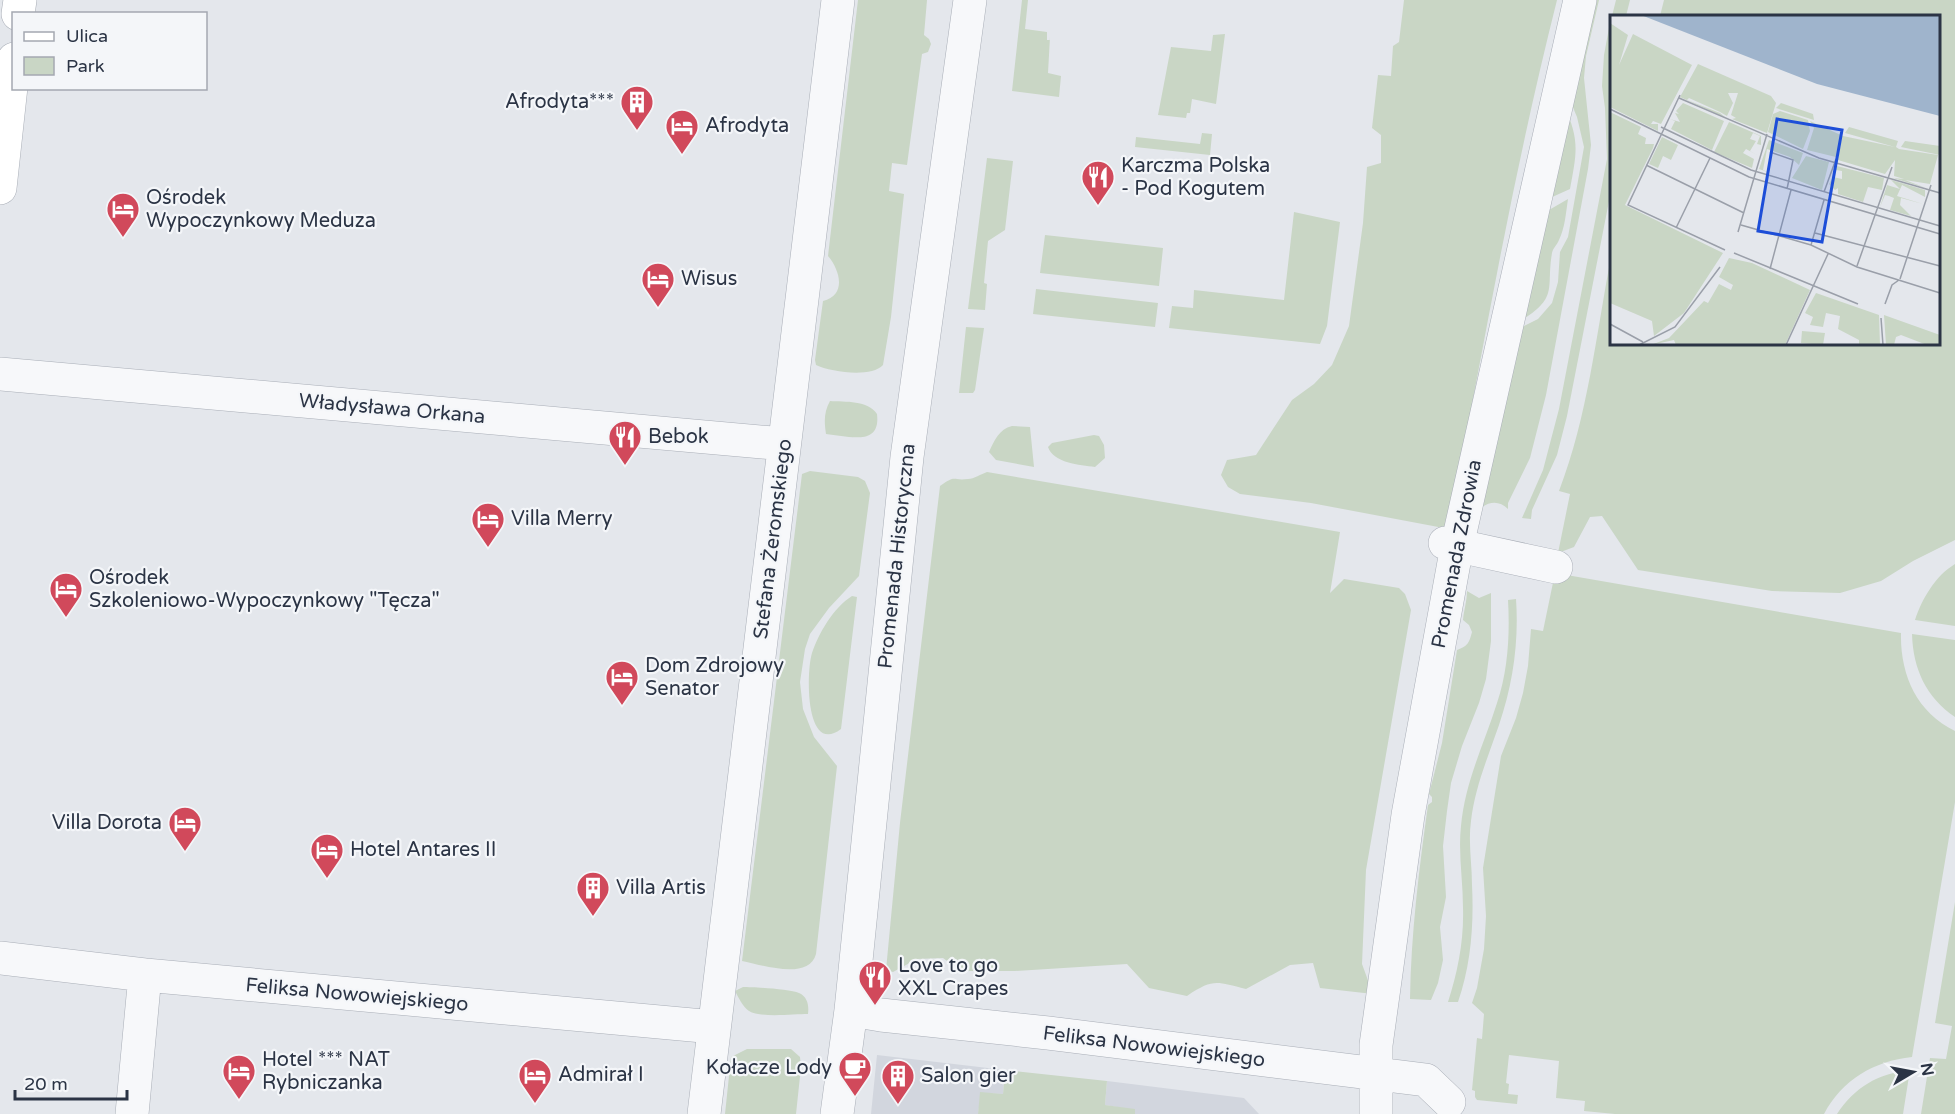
<svg xmlns="http://www.w3.org/2000/svg" width="1955" height="1114" viewBox="0 0 1955 1114" font-family="'Varela Round',sans-serif">
	<style>
		.built { fill: #d2d6de }
		.green { fill: #c9d6c5 }
		.lines { fill: none; stroke-linecap: round; stroke-linejoin: round }
		.street-casing { stroke: #a9aeb7; stroke-width: 34 }
		.secondary-casing { stroke: #a9aeb7; stroke-width: 34 }
		.street { stroke: #f7f8fa; stroke-width: 33 }
		.secondary { stroke: #fff; stroke-width: 33 }
		.labels { text-anchor: middle; dominant-baseline: central; stroke-width: 4.5; stroke-linejoin: round; paint-order: stroke }
		.poi-label { font-size: 20px; fill: #2b3445; stroke: #f4f6f9; text-anchor: start }
		.street-label { font-size: 20px; fill: #2b3445; stroke: #f4f6f9 }
		.inset-road { fill: none; stroke: #9a9fa9; stroke-width: 1.5 }
		.view { fill: #1d4ed8; fill-opacity: 0.15; stroke: #1d4ed8; stroke-width: 3 }
		.inset-edge { fill: none; stroke: #2b3445; stroke-width: 3 }
	</style>
	<rect width="100%" height="100%" fill="#e4e7ec"/>
	<path class="built" d="M877,1055L1005,1070L1003,1094L981,1093L978,1114H871Z
		M1107,1081L1244,1098L1259,1114H1135V1110L1105,1105Z"/>
	<path class="green" d="M858,0H927L924,35L929,39L931,44L928,52L922,54L907,165L892,163L889,191L904,194L891,317L883,365C871,378 831,372 816,365L815,360L823,301C847,295 840,270 828,256Z
		M1022,0H1028L1025,29L1047,32V40H1050V37L1048,73L1061,76L1059,97L1012,91Z
		M1404,0H1557C1513,174 1482,352 1449,529L1311,503L1240,494L1228,487L1221,475L1227,460L1256,455L1292,400L1314,384L1332,365L1349,326L1363,223L1367,167L1381,163V135L1372,128L1378,75L1391,76L1393,46L1399,42Z
		M1592,0H1599L1586,56L1584,78L1591,145L1588,169L1546,395L1530,458L1508,503V509C1500,501 1491,501 1482,507L1518,329L1538,319L1552,303L1558,282L1560,252L1568,237L1584,147L1577,117L1569,98Z
		M1616,0H1630L1626,16H1612Z
		M1664,0H1955V540L1913,561L1881,581L1840,593L1772,591L1638,570L1602,516L1590,517L1574,547L1558,553L1570,494L1559,491C1588,416 1596,335 1611,257L1612,344H1938V16H1660Z
		M1611,17L1610,196L1567,416L1557,455L1532,510L1531,519L1522,518L1543,470L1559,409L1607,159L1605,108L1602,86L1604,55Z
		M1225,34L1216,104L1192,99L1190,113H1187L1186,118L1158,115L1171,47L1211,51L1213,35Z
		M1563,103C1580,140 1577,151 1570,189L1550,198Z
		M1202,133L1212,134L1210,155L1135,147L1136,137L1200,144Z
		M987,158L1013,161L1005,230L988,241L984,283L987,284L985,310L968,309Z
		M1568,199C1566,212 1565,228 1559,240C1557,245 1553,248 1552,253C1546,288 1559,297 1522,320L1549,210Z
		M1294,212L1340,222L1327,326L1320,344L1169,328L1172,306L1193,308L1194,290L1284,300Z
		M1045,235L1163,248L1159,286L1040,273Z
		M1036,289L1158,303L1155,327L1033,314Z
		M966,327L984,328L975,390L973,393H959Z
		M830,401C845,402 868,400 877,414C881,447 848,436 826,434C824,421 824,412 830,401Z
		M1012,426L1030,427L1034,467L996,460L989,452C994,441 999,429 1012,426Z
		M1094,435L1099,436L1104,445L1105,458L1095,467C1080,465 1053,463 1048,447L1052,443Z
		M810,471L858,477L865,481L870,493L859,576L829,608L810,634L805,649L800,682L803,709L814,737L837,766L816,954C809,981 762,965 742,961L802,474Z
		M987,472L1340,532L1330,593L1344,579L1399,588L1405,594L1411,610L1366,870L1362,964L1373,994L1320,988L1313,963L1290,965L1246,989C1216,982 1214,978 1187,996L1149,988L1127,964L1015,971H961L943,958L917,959L893,972L886,970L900,823L940,486C957,474 951,481 968,479C974,479 981,474 987,472Z
		M1955,564V626L1915,620C1922,599 1935,576 1955,564Z
		M1555,573L1901,633C1900,674 1916,712 1955,731V802L1912,1057C1874,1061 1842,1080 1824,1114H1615L1584,1111L1585,1101L1556,1098L1559,1061L1509,1055L1506,1083L1509,1084L1508,1094L1518,1095L1517,1104L1477,1100L1475,1097V1091L1472,1090L1477,1038L1482,1039L1484,1014L1472,1003L1477,988L1484,949L1486,916L1483,868L1501,756L1516,718L1523,693L1528,666L1531,629L1543,631Z
		M1467,591L1479,598L1491,593V641L1486,679L1479,703L1462,746L1451,783L1447,811L1443,846L1446,897L1440,927L1443,960L1438,983L1431,1000L1410,999C1411,934 1419,869 1428,805L1432,802V797L1429,794L1442,743L1457,650C1468,646 1469,643 1472,632L1469,625L1463,620C1464,609 1467,601 1467,591Z
		M852,596L857,597L841,729C805,756 806,672 812,653C819,633 833,608 852,596Z
		M1516,599C1519,642 1513,684 1499,725C1488,757 1475,787 1471,821C1468,842 1472,864 1472,885C1474,924 1471,965 1458,1002H1448C1458,971 1464,940 1463,908C1463,880 1458,853 1461,826C1465,782 1484,744 1497,703C1508,671 1510,634 1508,600Z
		M1912,634L1955,640V717C1926,697 1913,669 1912,634Z
		M1955,902V1114H1921L1930,1058L1946,1059L1952,1026L1935,1023Z
		M743,987C754,987 790,989 799,993C808,997 809,1006 808,1014C793,1014 760,1018 749,1011C742,1006 739,998 735,991Z
		M747,1049H791L800,1057L801,1067L796,1114H725L731,1057Z
		M1005,1070L1107,1081L1105,1105L1135,1109V1114H978L980,1092L1003,1094Z
		M1910,1070L1903,1114H1837C1855,1087 1877,1074 1910,1070Z"/>
	<g class="lines">
		<defs>
			<path id="street" d="M0,374L784,444
				M1445,543L1556,567
				M0,958L145,975L714,1027
				M851,1010L881,1015L1048,1033L1426,1080L1449,1102
				M132,1114L145,975
				M704,1114L838,0
				M837,1114L851,1010L907,457L970,0
				M1376,1114V1045L1408,815L1457,546L1580,0"/>
			<path id="secondary" d="M18,14L20,0
				M0,188L14,59"/>
		</defs>
		<use href="#street" class="street-casing"/>
		<use href="#secondary" class="secondary-casing"/>
		<use href="#street" class="street"/>
		<use href="#secondary" class="secondary"/>
	</g>
	<defs>
		<symbol id="building-pin" viewBox="-11 -11 22 30"><path d="M0 17L-7.5 6A9.5 9.5 0 1 1 7.5 6Z" fill="#d1495b" stroke="#f4f6f9"/><path d="M-4-6H4V6H1V3H-1V6H-4ZM-2.5-4.3h1.7v1.8h-1.7ZM.8-4.3h1.7v1.8H.8ZM-2.5-1h1.7V.8h-1.7ZM.8-1h1.7V.8H.8Z" fill="#fff"/></symbol>
		<symbol id="hotel-pin" viewBox="-11 -11 22 30"><path d="M0 17L-7.5 6A9.5 9.5 0 1 1 7.5 6Z" fill="#d1495b" stroke="#f4f6f9"/><path d="M-6-4.5h1.5V1H6V5H4.5V3h-9V5H-6ZM-4 0a1.8 1.8 0 1 1 3.6 0ZM.5 0V-2.5h3Q6-2.5 6 0Z" fill="#fff"/></symbol>
		<symbol id="restaurant-pin" viewBox="-11 -11 22 30"><path d="M0 17L-7.5 6A9.5 9.5 0 1 1 7.5 6Z" fill="#d1495b" stroke="#f4f6f9"/><path d="M-5-6h1v4h1v-4h1v4h1v-4h1v5L-1.5 .5V6h-2V.5L-5-1ZM5-6V6H3V1.5H1.5Q1.5-4 5-6Z" fill="#fff"/></symbol>
		<symbol id="cafe-pin" viewBox="-11 -11 22 30"><path d="M0 17L-7.5 6A9.5 9.5 0 1 1 7.5 6Z" fill="#d1495b" stroke="#f4f6f9"/><path d="M-5.5-4.5H6V0H3Q3 3.5 0 3.5H-2.5Q-5.5 3.5-5.5 0ZM3-3.2v2h1.7v-2ZM-6 4.5H4V6H-6Z" fill="#fff"/></symbol>
	</defs>
	<g fill-rule="evenodd">
		<use href="#building-pin" x="618" y="83" width="38" height="52"/>
		<use href="#hotel-pin" x="663" y="107" width="38" height="52"/>
		<use href="#restaurant-pin" x="1079" y="158" width="38" height="52"/>
		<use href="#hotel-pin" x="104" y="190" width="38" height="52"/>
		<use href="#hotel-pin" x="639" y="260" width="38" height="52"/>
		<use href="#restaurant-pin" x="606" y="418" width="38" height="52"/>
		<use href="#hotel-pin" x="469" y="500" width="38" height="52"/>
		<use href="#hotel-pin" x="47" y="570" width="38" height="52"/>
		<use href="#hotel-pin" x="603" y="658" width="38" height="52"/>
		<use href="#hotel-pin" x="166" y="804" width="38" height="52"/>
		<use href="#hotel-pin" x="308" y="831" width="38" height="52"/>
		<use href="#building-pin" x="574" y="869" width="38" height="52"/>
		<use href="#restaurant-pin" x="856" y="958" width="38" height="52"/>
		<use href="#cafe-pin" x="836" y="1049" width="38" height="52"/>
		<use href="#hotel-pin" x="220" y="1052" width="38" height="52"/>
		<use href="#hotel-pin" x="516" y="1056" width="38" height="52"/>
		<use href="#building-pin" x="879" y="1057" width="38" height="52"/>
	</g>
	<g class="labels">
		<g class="poi-label">
			<text x="614" y="102" text-anchor="end">Afrodyta***</text>
			<text x="705" y="126">Afrodyta</text>
			<text x="1121" y="166">Karczma Polska<tspan x="1121" dy="23">- Pod Kogutem</tspan></text>
			<text x="146" y="198">Ośrodek<tspan x="146" dy="23">Wypoczynkowy Meduza</tspan></text>
			<text x="681" y="279">Wisus</text>
			<text x="648" y="437">Bebok</text>
			<text x="511" y="519">Villa Merry</text>
			<text x="89" y="578">Ośrodek<tspan x="89" dy="23">Szkoleniowo-Wypoczynkowy "Tęcza"</tspan></text>
			<text x="645" y="666">Dom Zdrojowy<tspan x="645" dy="23">Senator</tspan></text>
			<text x="162" y="823" text-anchor="end">Villa Dorota</text>
			<text x="350" y="850">Hotel Antares II</text>
			<text x="616" y="888">Villa Artis</text>
			<text x="898" y="966">Love to go<tspan x="898" dy="23">XXL Crapes</tspan></text>
			<text x="262" y="1060">Hotel *** NAT<tspan x="262" dy="23">Rybniczanka</tspan></text>
			<text x="832" y="1068" text-anchor="end">Kołacze Lody</text>
			<text x="558" y="1075">Admirał I</text>
			<text x="921" y="1076">Salon gier</text>
		</g>
		<g class="street-label">
			<text transform="translate(392 409) rotate(5)">Władysława Orkana</text>
			<text transform="translate(773 539) rotate(-83)">Stefana Żeromskiego</text>
			<text transform="translate(1457 554) rotate(-79)">Promenada Zdrowia</text>
			<text transform="translate(897 556) rotate(-84)">Promenada Historyczna</text>
			<text transform="translate(357 995) rotate(5)">Feliksa Nowowiejskiego</text>
			<text transform="translate(1154 1047) rotate(7)">Feliksa Nowowiejskiego</text>
		</g>
	</g>
	<g transform="translate(1610 15)">
		<rect width="330" height="330" fill="#e4e7ec"/>
		<path d="M0,8L18,20L9,50L23,19L82,50L51,109L43,106L41,109H48V116L0,92ZM88,49L161,81L166,88L157,118L122,104L126,103L121,100L128,78H118L123,88L117,101L110,97L79,83L77,85L110,98L116,103L70,82ZM73,88L114,106L102,135L61,114L65,106L60,104L70,107L65,98L69,99L66,96ZM171,88L203,99L204,105L166,93ZM170,96L198,105L200,116L193,134L158,117L163,99ZM0,97L31,112L28,119L36,123L35,129H44L43,133L45,129L15,190L113,238L74,298L44,321L42,306L0,288ZM200,106L233,121L285,132L235,118L239,112L288,126L286,132L289,134L328,140L320,169L295,165L316,173L283,163L294,164L284,161L285,145L275,159L228,145L232,122L226,142L197,135L204,113ZM119,107L151,121V130L147,129L150,121L143,118L140,124L146,126L140,136L147,140L136,134L133,138L144,144L142,153L104,137ZM52,122L68,130L61,145L53,141L48,153L39,149ZM159,125L193,138L189,150L180,142L157,134L153,155L163,159L149,154ZM295,126L330,131V140L291,132ZM196,141L219,147L212,175L182,163ZM227,151L274,163L272,175L258,172L253,187L228,179V173L225,175L219,169L223,162L232,164V156L226,155ZM281,165L315,175V182L292,170L287,181L313,189L291,183L290,190L301,201L280,195L284,183L279,181L275,180L270,192L277,170L290,174ZM119,243L142,248L200,275L175,330H66L64,325L41,330L59,323L94,286L98,288L109,269L121,275L123,270L109,262ZM206,278L269,300L270,330H249V325L228,314L230,301L216,298L213,312L200,310L203,302L195,298ZM274,300L330,320V330H317L291,320L286,322L284,330H276ZM192,316L215,318L213,330L191,328Z" fill="#c9d6c5"/>
		<path d="M31,0H330V101L207,69Z" fill="#9fb4cc"/>
		<path class="inset-road" d="M70,80L18,190L115,235M69,83L209,143L330,178M0,94L139,162L330,219M51,112L141,155L330,211M160,137L183,145L177,174M36,150L134,198M214,177L226,144M131,210L201,230L247,252L330,278M66,213L100,143M128,217L157,119M205,218L330,251M201,230L214,185M124,238L248,289M247,251L282,152M160,254L181,175M290,264L321,170M275,289L282,270L289,265M271,303L273,330M0,309L33,327M29,330L65,312L110,252M176,330L218,239"/>
		<path class="view" d="M167,104L232,115L212,227L148,216Z"/>
		<rect width="330" height="330" class="inset-edge"/>
	</g>
	<rect x="12" y="12" width="195" height="78" fill="#f4f6f9" stroke="#a4a8b1" stroke-width="1.5"/>
	<rect x="24" y="32" width="30" height="9" fill="#ffffff" stroke="#a4a8b1" stroke-width="1.5"/>
	<text x="66" y="42" font-size="18" fill="#2b3445">Ulica</text>
	<rect x="24" y="57" width="30" height="18" fill="#c9d6c5" stroke="#a4a8b1" stroke-width="1.5"/>
	<text x="66" y="72" font-size="18" fill="#2b3445">Park</text>
	<g transform="translate(1913 1072) rotate(80)" stroke="#f4f6f9" stroke-width="4.5" paint-order="stroke">
	<path d="M0-4.5L10 22L0 15L-10 22Z" fill="#2b3445"/>
	<text y="-9" font-size="16" font-weight="bold" text-anchor="middle" fill="#2b3445">N</text>
	</g>
	<path d="M15 1090v9h112v-9" fill="none" stroke="#2b3445" stroke-width="3"/>
	<text x="24" y="1090" font-size="18" fill="#2b3445" stroke="#f4f6f9" stroke-width="4.5" paint-order="stroke">20 m</text>
</svg>
